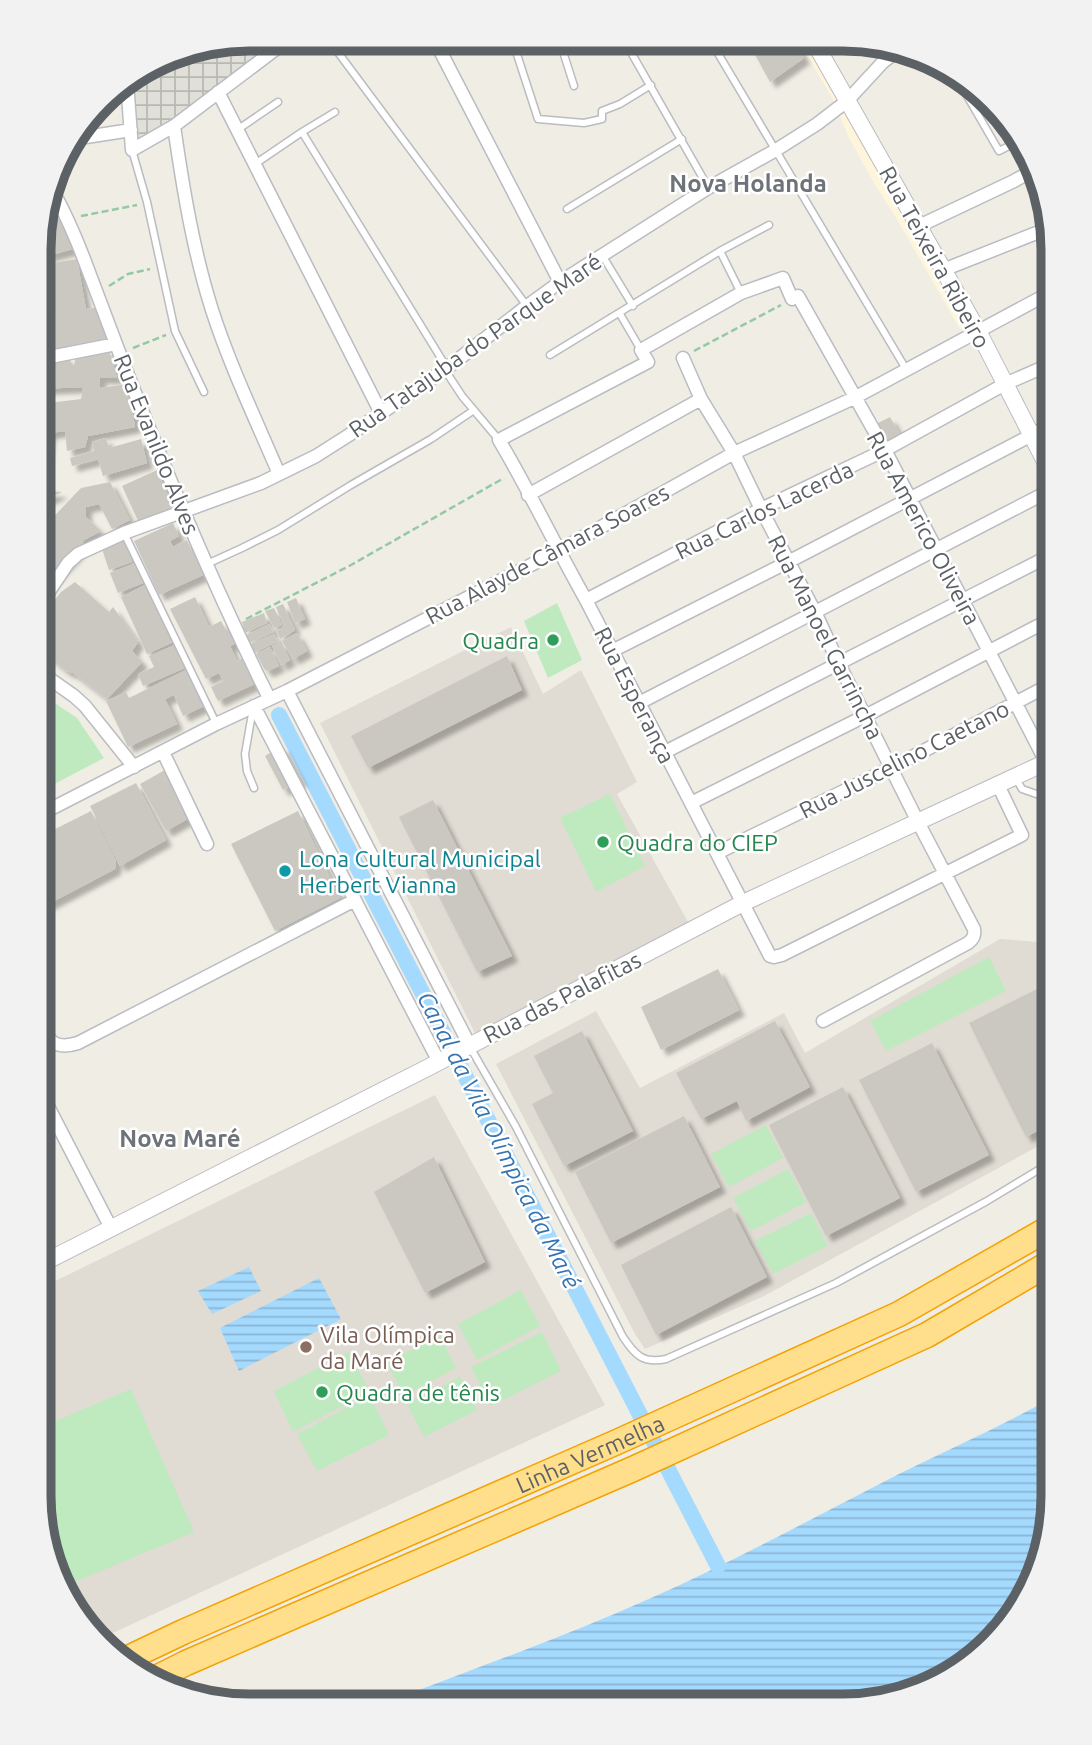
<svg xmlns="http://www.w3.org/2000/svg" width="1092" height="1745" viewBox="0 0 1092 1745" font-family="Ubuntu,sans-serif">
	<style>
		.commercial { fill: #fff5da }
		.industrial { fill: url(#industrial-grid) }
		.education { fill: #e0dcd3 }
		.green { fill: #bfe9be }
		.water { fill: url(#water-rules) }
		.lines { fill: none; stroke-linecap: round; stroke-linejoin: round }
		.canal { stroke: #a5daff; stroke-width: 16 }
		.building { fill: #cbc8c1; filter: url(#shadow) }
		.service-casing { stroke: #b9bcc1; stroke-width: 9 }
		.minor-casing { stroke: #b9bcc1; stroke-width: 15 }
		.tertiary-casing { stroke: #b9bcc1; stroke-width: 18 }
		.motorway-casing { stroke: #f4a200; stroke-width: 27 }
		.path { stroke: #95c9a3; stroke-width: 2.5; stroke-dasharray: 7 3.5; stroke-linecap: butt }
		.service { stroke: #fff; stroke-width: 6 }
		.minor { stroke: #fff; stroke-width: 12 }
		.tertiary { stroke: #fff; stroke-width: 16 }
		.motorway { stroke: #ffdf8c; stroke-width: 24 }
		.leisure-dot { fill: #2e9e5b; stroke: #fff; stroke-width: 2.5 }
		.culture-dot { fill: #0f9aa8; stroke: #fff; stroke-width: 2.5 }
		.education-dot { fill: #8d6e63; stroke: #fff; stroke-width: 2.5 }
		.labels { text-anchor: middle; dominant-baseline: central; stroke-width: 5; stroke-linejoin: round; paint-order: stroke }
		.street-label { font-size: 23px; fill: #5c6166; stroke: #fff }
		.leisure-label { font-size: 23px; fill: #27864d; stroke: #fff; text-anchor: start }
		.culture-label { font-size: 23px; fill: #0d838f; stroke: #fff; text-anchor: start }
		.education-label { font-size: 23px; fill: #785e54; stroke: #fff; text-anchor: start }
		.neighbourhood-label { font-size: 24px; font-weight: bold; fill: #6d7378; stroke: #fff }
		.water-label { font-size: 24px; font-style: italic; fill: #3674b2; stroke: #fff }
		.rim { fill: none; stroke: #5c6166; stroke-width: 9 }
	</style>
	<defs>
		<pattern id="industrial-grid" width="8" height="8" patternUnits="userSpaceOnUse" patternTransform="scale(1.75)"><rect width="8" height="8" fill="#e0dfd8"/><path d="M0 4h8M4 0v8" fill="none" stroke="#b9b8b3"/></pattern>
		<pattern id="water-rules" width="6" height="5" patternUnits="userSpaceOnUse" patternTransform="scale(1.75)"><rect width="6" height="5" fill="#a5daff"/><path d="M0 2.5h6" fill="none" stroke="#8ab4d2"/></pattern>
		<filter id="shadow"><feDropShadow dx="6" dy="6" stdDeviation="2" flood-color="#0004"/></filter>
	</defs>
	<rect width="100%" height="100%" fill="#f0ede4"/>
	<path class="commercial" d="M798,40H823L981,320L960,329L895,216L874,183L848,136L835,103Z"/>
	<path class="industrial" d="M249,39H281L143,143L138,140L131,78L169,54Z"/>
	<path class="education" d="M511,627L543,694L581,670L637,782L617,794L688,922L476,1035L320,723Z
		M1000,939L1053,943V1138L764,1296L645,1349L635,1334L496,1064L596,1011L640,1088L784,1013L805,1053Z
		M435,1095L605,1405L102,1638L54,1576L39,1496V1289Z"/>
	<path class="green" d="M557,603L582,660L548,678L524,621Z
		M40,693L77,718L104,758L39,792Z
		M610,794L645,866L596,892L560,818Z
		M989,957L1006,991L886,1051L870,1021Z
		M766,1125L783,1158L729,1187L711,1154Z
		M788,1169L806,1202L751,1231L733,1198Z
		M811,1213L828,1246L773,1274L755,1241Z
		M521,1290L540,1326L477,1360L458,1324Z
		M542,1332L561,1371L491,1406L471,1367Z
		M440,1336L456,1368L404,1396L386,1362Z
		M349,1352L370,1392L293,1432L274,1391Z
		M460,1377L477,1410L424,1437L407,1404Z
		M131,1389L194,1532L63,1587L54,1576L39,1496V1428Z
		M370,1396L389,1435L317,1471L297,1434Z"/>
	<path class="water" d="M249,1267L261,1291L212,1314L198,1291Z
		M319,1278L341,1319L239,1371L220,1328Z
		M1053,1397V1510L1042,1564L1010,1624L923,1691L844,1706L380,1705C470,1670 562,1638 651,1598C734,1561 815,1517 897,1475C949,1449 1002,1426 1053,1397Z"/>
	<g class="lines">
		<path class="canal" d="M279,715L718,1566"/>
	</g>
	<path class="building" d="M747,40H794L804,58L770,82Z
		M50,206L57,219L62,218L73,249L40,258V222L44,208Z
		M77,259L86,309L101,307L107,341L40,352V265Z
		M109,350L117,378H100V388L128,384L135,427L88,436L85,447L67,451L65,431L50,433L46,456H40V404L81,399L83,387L40,389V364L68,358L74,366L76,354Z
		M890,417L901,436L887,444L876,424Z
		M106,438L109,448L141,439L147,463L103,476L98,459L72,466L70,458L94,451L92,442Z
		M157,470L173,508L139,523L122,486Z
		M110,482L130,520L112,529L99,504L86,507V517L101,531L84,540L78,552L49,582L40,584V531L81,488Z
		M40,490L62,492L42,502L48,512L40,521Z
		M173,523L179,536L170,541L173,547L187,540L203,575L159,595L134,541Z
		M123,538L132,562L109,570L101,546Z
		M135,563L143,583L118,593L110,573Z
		M75,582L109,612L113,607L138,642L132,651L142,662L107,699L73,673L66,671L40,650V618L61,592Z
		M147,584L173,642L147,654L121,597Z
		M195,597L209,627L221,621L226,630L231,628L238,642L230,646L237,661L245,657L257,683L218,701L211,687L223,681L219,673L206,679L170,609Z
		M296,598L305,619L295,623L287,602Z
		M283,604L295,630L280,639L277,631L284,626L276,607Z
		M274,608L282,625L274,628L265,611Z
		M264,613L267,623L245,633L242,622Z
		M269,624L273,632L249,643L246,635Z
		M297,633L307,651L293,659L282,641Z
		M274,634L277,641L254,653L250,644Z
		M281,641L290,660L281,665L272,646Z
		M175,645L185,668L143,686L138,674L154,667L149,656Z
		M270,647L279,666L268,671L265,670L256,654Z
		M507,656L522,690L368,768L351,736Z
		M186,670L204,706L183,716L174,695L165,699L177,724L128,747L106,701L126,692L129,698Z
		M282,746L301,781L283,790L265,756Z
		M165,770L191,817L166,831L140,784Z
		M136,783L166,840L120,866L90,806Z
		M433,800L512,956L477,972L399,817Z
		M91,811L116,861L115,869L39,909V837Z
		M298,811L340,898L275,931L231,844Z
		M718,969L739,1010L661,1050L641,1007Z
		M1041,987L1053,1012V1123L1026,1137L969,1023Z
		M775,1021L810,1087L746,1121L737,1101L701,1119L676,1073Z
		M582,1031L633,1131L564,1166L532,1104L553,1093L534,1056Z
		M932,1043L989,1155L916,1192L859,1080Z
		M843,1087L900,1198L826,1236L769,1125Z
		M684,1116L720,1187L611,1243L575,1172Z
		M434,1157L485,1262L425,1293L374,1192Z
		M731,1207L767,1277L656,1335L621,1265Z"/>
	<g class="lines">
		<defs>
			<path id="service" d="M328,39L527,306
				M512,39L538,119L584,123L602,119V111L620,104L651,85
				M559,39L574,86
				M624,40L708,187
				M710,40L906,369
				M955,75L999,151L1017,142
				M237,130L278,102
				M302,132L447,368
				M132,150L147,202L175,331L204,392
				M255,164L302,132L335,112
				M567,209L682,139
				M720,251L741,293
				M602,255L633,306
				M620,314L641,350
				M550,355L720,251L769,225
				M445,370L462,396L499,440
				M124,533L216,723
				M207,564L242,548L278,530L351,485L431,439L474,410
				M253,708L245,754L247,771L254,788
				M1015,777L1022,789L1042,796H1053
				M470,1047L516,1127L623,1337C635,1355 643,1364 666,1359L836,1283L987,1201L1053,1161"/>
			<path id="minor" d="M434,39L560,282
				M127,81L132,150L174,126L289,39
				M218,92L381,413
				M174,126C183,188 193,250 212,310C230,366 256,420 279,474
				M73,139L131,130
				M51,188C67,215 79,245 90,275C103,309 115,342 128,375C171,485 217,593 269,698
				M919,226L1014,181L1037,168
				M943,270L1049,228
				M798,296L885,450L1046,762
				M792,299L783,278L741,293L641,350L648,362L499,440C530,492 556,547 586,600L770,956L774,957L782,955L1022,835L998,785
				M683,358L701,399L734,453L761,509L815,612L839,664L918,822L974,929C975,936 973,939 968,943L823,1021
				M40,359L116,344
				M528,495L701,399
				M586,600L761,509L885,450L1005,384L1053,363
				M40,605L68,563L78,554L124,533L261,483L316,456L349,435L447,368L527,306L560,282L708,188L776,150L817,124L847,101L883,62L897,51
				M612,651L788,562L1053,424
				M40,672L74,696L85,706L134,767
				M287,691L470,1046
				M639,703L1053,489
				M254,706L439,1062
				M163,752L207,844
				M665,752L1053,554
				M691,803L865,716L1053,618
				M39,815L216,724L287,691L558,551L734,453L854,398L1053,291
				M717,853L891,768L1053,683
				M39,1024C49,1042 56,1050 78,1043L355,900
				M39,1089L111,1228"/>
			<path id="tertiary" d="M813,40L978,331L1053,477
				M39,1265L431,1066L743,903L1053,759"/>
			<g id="motorway">
				<path id="s1" d="M120,1662L183,1632L617,1442L899,1314L1053,1226"/>
				<path d="M156,1678L186,1663L633,1469L905,1345L927,1335L1053,1261"/>
			</g>
		</defs>
		<use href="#service" class="service-casing"/>
		<use href="#minor" class="minor-casing"/>
		<use href="#tertiary" class="tertiary-casing"/>
		<use href="#motorway" class="motorway-casing"/>
		<path class="path" d="M81,216L137,205
			M109,286L128,274L150,269
			M133,348L166,335
			M694,351L781,305
			M246,619L351,565L504,478"/>
		<use href="#service" class="service"/>
		<use href="#minor" class="minor"/>
		<use href="#tertiary" class="tertiary"/>
		<use href="#motorway" class="motorway"/>
	</g>
	<g class="leisure-dot">
		<circle cx="553" cy="640" r="7"/>
		<circle cx="603" cy="842" r="7"/>
		<circle cx="322" cy="1392" r="7"/>
	</g>
	<circle class="culture-dot" cx="285" cy="871" r="7"/>
	<circle class="education-dot" cx="306" cy="1347" r="7"/>
	<g class="labels">
		<g class="street-label">
			<text transform="translate(935 257) rotate(61)">Rua Teixeira Ribeiro</text>
			<text transform="translate(475 345) rotate(-35)">Rua Tatajuba do Parque Maré</text>
			<text transform="translate(157 444) rotate(68)">Rua Evanildo Alves</text>
			<text transform="translate(764 510) rotate(-26)">Rua Carlos Lacerda</text>
			<text transform="translate(924 528) rotate(62)">Rua Americo Oliveira</text>
			<text transform="translate(547 554) rotate(-28)">Rua Alayde Câmara Soares</text>
			<text transform="translate(826 637) rotate(63)">Rua Manoel Garrincha</text>
			<text transform="translate(635 695) rotate(63)">Rua Esperança</text>
			<text transform="translate(904 759) rotate(-27)">Rua Juscelino Caetano</text>
			<text transform="translate(562 997) rotate(-27)">Rua das Palafitas</text>
			<text stroke="none"><textPath href="#s1" startOffset="514">Linha Vermelha</textPath></text>
		</g>
		<g class="leisure-label">
			<text x="539" y="640" text-anchor="end">Quadra</text>
			<text x="617" y="842">Quadra do CIEP</text>
			<text x="336" y="1392">Quadra de tênis</text>
		</g>
		<g class="culture-label">
			<text x="299" y="858">Lona Cultural Municipal<tspan x="299" dy="26">Herbert Vianna</tspan></text>
		</g>
		<g class="education-label">
			<text x="320" y="1334">Vila Olímpica<tspan x="320" dy="26">da Maré</tspan></text>
		</g>
		<g class="neighbourhood-label">
			<text x="748" y="183">Nova Holanda</text>
			<text x="180" y="1138">Nova Maré</text>
		</g>
		<g class="water-label">
			<text transform="translate(499 1140) rotate(63)">Canal da Vila Olímpica da Maré</text>
		</g>
	</g>
	<path d="M0 0H1092V1745H0ZM249 51H843A198 198 0 0 1 1041 249V1496A198 198 0 0 1 843 1694H249A198 198 0 0 1 51 1496V249A198 198 0 0 1 249 51Z" fill="#f2f2f3" fill-rule="evenodd"/>
	<path class="rim" d="M249 51H843A198 198 0 0 1 1041 249V1496A198 198 0 0 1 843 1694H249A198 198 0 0 1 51 1496V249A198 198 0 0 1 249 51Z"/>
</svg>
